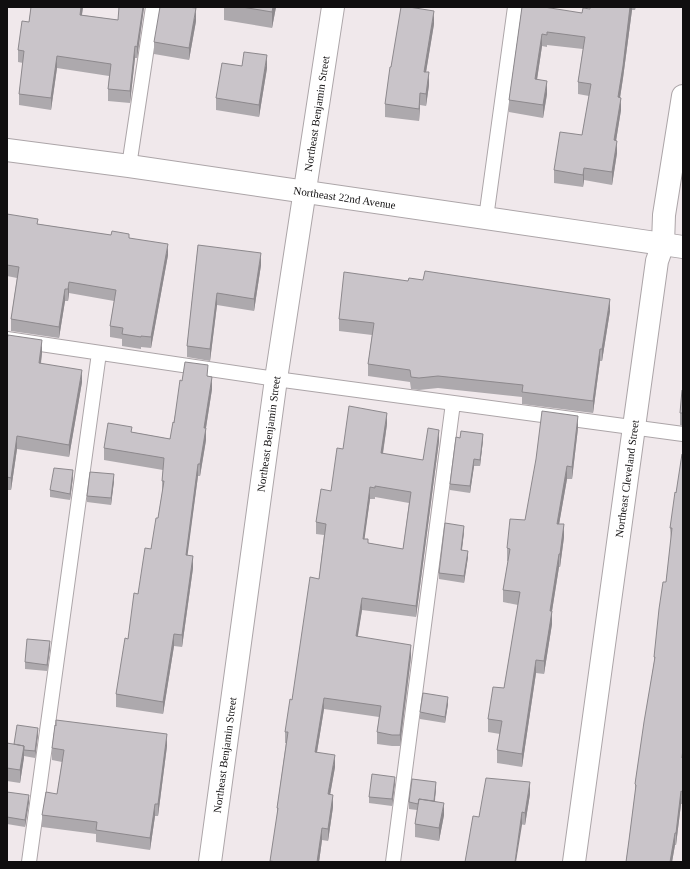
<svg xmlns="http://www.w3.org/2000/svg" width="690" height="869" viewBox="0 0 690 869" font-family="'Times New Roman',serif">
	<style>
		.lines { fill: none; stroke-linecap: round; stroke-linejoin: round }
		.service-casing { stroke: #aca5a8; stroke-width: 16 }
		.minor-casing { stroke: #aca5a8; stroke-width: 24 }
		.service { stroke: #fff; stroke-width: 14 }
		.minor { stroke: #fff; stroke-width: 22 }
		.wall { fill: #ada9ad; fill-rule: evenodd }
		.shaded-wall { fill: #8d898d }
		.building { fill: #c9c4c9; stroke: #8d898d; fill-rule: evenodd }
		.labels { text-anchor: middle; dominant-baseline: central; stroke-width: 3; stroke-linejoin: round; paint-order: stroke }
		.street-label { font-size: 11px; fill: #100e0f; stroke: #f0e8eb }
	</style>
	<rect width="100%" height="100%" fill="#f0e8eb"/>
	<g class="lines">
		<defs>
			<path id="service" d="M129,166L153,7
				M486,218L515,7
				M7,339L276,379L683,434
				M29,862L99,353
				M393,862L453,403"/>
			<g id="minor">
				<path id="s1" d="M7,150L129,166L683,247"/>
				<path id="s2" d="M210,862L276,379L333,7"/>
				<path id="s3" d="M574,862L634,427L657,261L663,244L664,215L683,96"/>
			</g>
		</defs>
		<use href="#service" class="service-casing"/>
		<use href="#minor" class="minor-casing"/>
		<use href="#service" class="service"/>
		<use href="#minor" class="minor"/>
	</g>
	<path class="wall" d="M31,7H83L82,15L118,20L144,7L137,58H135L130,103L108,101V89L109,76L57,68L51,110L19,105V94L23,63L18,62V50L29,22Z
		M224,7H276L272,28L224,20Z
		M522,7L582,13L590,9V7H636L635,10H632L623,78L620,98L621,110L616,141L617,153L612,185L584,180L583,187L554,183V170L582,135L589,96L578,94V82L583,49L547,45V47L542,46L537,80L547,94L543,118L509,112V100Z
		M196,21L189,60L154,54V42Z
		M434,24L426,72L429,85L426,106L420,105L419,121L385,117V104L391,67Z
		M267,68L259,117L216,110V98Z
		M7,214L38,224L129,238L168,255L151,348L141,347V349L122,346V339L110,337V326L114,301L69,293L68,301H65L59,338L11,331V319L17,278L7,276Z
		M198,245L261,265L254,311L217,305L210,361L187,357V346Z
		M610,311L602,361H600L593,413L522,404V397L438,388L419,390L411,389L410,382L368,376V364L372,335L339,331V319Z
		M7,340L42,353L41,364L82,382L69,457L17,449L11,490H7Z
		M208,376L212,389L206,428V440L200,476H198L187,555L193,568L182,647L174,646L163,714L116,707V694L128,639L138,594L151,549L158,518L162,493V481L163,470L104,460V448L132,432L170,439L182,381Z
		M683,390V426L680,425V413Z
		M387,424L383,454L423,460L439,441L416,617L362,610L357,637L411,657L400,746H392L377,744V732L379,717L324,709L317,752L335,767L330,795L333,807L328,841L322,840L319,862H270L277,819V808L286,743H285V732L319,579L324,535L316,534V522L331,491L343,449ZM375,497L409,503L403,549L368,543L364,539L370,499H375Z
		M578,428L572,479H567L559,524L564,537L560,567H559L552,611V624L544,674L536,673L522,767L497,763V750L500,734L488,732V719L504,688L518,605L503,602V590L508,561H507V548L525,520Z
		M483,440L480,466H474L470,493L450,490V484Z
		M683,454V804H681L676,845H675L672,862H626L629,840L635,794V784L654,662V657L666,582L671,540L670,528Z
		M73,477L70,500L50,497V490Z
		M114,481L111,505L87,502V496Z
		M464,532L462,550L468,557L464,583L439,579V573Z
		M50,647L47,671L25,669V662Z
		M448,704L445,723L420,719V712Z
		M38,735L35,758L24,756L20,783L7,781V743L14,744Z
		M167,746L158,816H155L150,850L96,842V834L42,827V815L57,794L62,762L52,760V748Z
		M395,783L392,806L369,803V797Z
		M436,789L435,801L444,815L439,841L415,837V824L417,810L409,809V802Z
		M7,792L29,802L25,827L7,824Z
		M530,794L525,825L479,817Z"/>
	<path class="shaded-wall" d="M81,7H83L80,27V15Z
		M143,7H144V8L137,58V47Z
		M273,7H276L272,28V12Z
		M630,7H632V10L623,78L618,110V97Z
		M196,8V21L189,60V48Z
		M434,11V24L424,84V72Z
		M542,34V46L535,92V79Z
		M135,46V58L130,103V91Z
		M267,55V68L259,117V105Z
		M57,56V68L51,110V98Z
		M429,72V85L426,106V94Z
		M547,81V94L543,118V105Z
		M420,93V105L419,121V109Z
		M621,98V110L614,153V140Z
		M617,141V153L612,185V172Z
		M584,168V180L583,187V175Z
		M168,244V255L151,348V337Z
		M261,253V265L254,311V299Z
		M69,282V293L68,301V289Z
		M65,289V301L59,338V327Z
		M217,293V305L210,361V349Z
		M610,299V311L602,361V349Z
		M42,340V353L39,376V363Z
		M600,349V361L593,413V401Z
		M82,370V382L69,457V445Z
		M212,377V389L204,440V428Z
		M387,413V424L381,465V453Z
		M578,416V428L572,479V467Z
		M206,428V440L200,476V464Z
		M439,430V441L416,617V606Z
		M483,434V440L480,466V460Z
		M17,436V449L11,490V478Z
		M474,459V466L470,493V486Z
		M198,464V476L186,567V555Z
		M567,466V479L557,536V524Z
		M73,470V477L70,500V494Z
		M114,474V481L111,505V498Z
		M370,487V499L363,550V539Z
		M564,524V537L560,567V554Z
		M464,526V532L461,556V550Z
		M468,551V557L464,583V576Z
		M559,554V567L552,611V624L544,674V661L550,611Z
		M193,556V568L182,647V635Z
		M362,598V610L356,648V636Z
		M174,634V646L163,714V702Z
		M50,641V647L47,671V665Z
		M411,645V657L400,746V735Z
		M536,660V673L522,767V754Z
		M448,697V704L445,723V717Z
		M324,698V709L315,764V752Z
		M38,728V735L35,758V751Z
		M167,734V746L158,816V804Z
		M24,746V758L20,783V770Z
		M335,755V767L328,806V794Z
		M395,777V783L392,806V799Z
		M436,782V789L433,813V806Z
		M530,782V794L525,825V813Z
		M681,791V804L676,845V833Z
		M29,795V802L25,827V820Z
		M333,795V807L328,841V829Z
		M444,803V815L439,841V828Z
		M155,804V816L150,850V838Z
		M522,812V825L516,862H515Z
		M322,828V840L319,862H317Z
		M675,833V845L672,862H670Z"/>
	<path class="building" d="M31,7H81L80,15L118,20L119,7H143L137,47L135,46L130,91L108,89L111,64L57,56L51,98L19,94L24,51L18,50L22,21L29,22Z
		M160,7H187L196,8L189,48L154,42Z
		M242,7H273L272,12Z
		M401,7H409L434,11L424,72H429L426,94L420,93L419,109L385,104L390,67H391Z
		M522,7H544L582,13L583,8L590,9V7H630L623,66L618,97L621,98L614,140L617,141L612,172L584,168L583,175L554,170L560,132L582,135L591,84L578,82L585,37L547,32V35L542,34L535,79L547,81L543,105L509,100Z
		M244,52L267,55L259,105L216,98L222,63L242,66Z
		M7,214L38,219L37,224L111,235L112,231L129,234V238L168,244L151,337L141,336V337L122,334L123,328L110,326L116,290L69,282L68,289H65L59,327L11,319L19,267L7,265Z
		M198,245L261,253L254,299L217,293L210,349L187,346Z
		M425,271L610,299L602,349H600L593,401L522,392L523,385L438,376L419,378L411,377L410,370L368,364L374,323L339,319L344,272L408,281L409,278L423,280Z
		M8,335L42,340L39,363L82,370L69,445L17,436L11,478L7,477V340Z
		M185,362L208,365L207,376L212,377L204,428H206L200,464H198L186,555L193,556L182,635L174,634L163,702L116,694L125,638L128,639L134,593L138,594L145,548L151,549L156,518H158L164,481H162L164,458L104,448L108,423L132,427L131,432L170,439L173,422L174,423L180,380L182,381Z
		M682,390H683V413H680Z
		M349,406L387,413L381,453L423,460L428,428L439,430L416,606L362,598L356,636L411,645L400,735H392L377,732L381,706L324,698L315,752L335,755L328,794L333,795L328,829L322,828L317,862H277L270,861L278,808H277L288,732H285L290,699L292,700L310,577L319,579L326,524L316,522L321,489L331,491L337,448L343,449ZM375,486L411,492L403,549L368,543V539H363L370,487L375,488Z
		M542,411L578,416L572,467L567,466L557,524H564L560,554H559L550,611H552L544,661L536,660L522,754L497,750L502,721L488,719L493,687L504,688L520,592L503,590L510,549L507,548L510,519L525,520L536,459Z
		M461,431L483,434L480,460L474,459L470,486L450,484L456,437L460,438Z
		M682,454H683V748L682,758L683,759V792L681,791L676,833H675L670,862H626L629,840L636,785L635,784L644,722L655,657H654L659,609L663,582H666L672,528H670L675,492L676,493Z
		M54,468L73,470L70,494L50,490Z
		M90,472L114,474L111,498L87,496Z
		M445,523L464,526L461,550L468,551L464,576L439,573Z
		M27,639L50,641L47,665L25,662Z
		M423,693L448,697L445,717L420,712Z
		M56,720L167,734L158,804H155L150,838L96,830L97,822L42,815L46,792L57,794L64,750L52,748L55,725L56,726Z
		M17,725L38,728L35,751L24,750V746L14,744Z
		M7,743L24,746L20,770L7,768Z
		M372,774L395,777L392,799L369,797Z
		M486,778L530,782L525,813L522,812L515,862H465L473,816L479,817Z
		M412,779L436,782L434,801L419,799L418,804L409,802Z
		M7,792L29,795L25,820L7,817Z
		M419,799L444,803L439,828L415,824Z"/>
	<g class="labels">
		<g class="street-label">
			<text stroke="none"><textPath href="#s2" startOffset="756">Northeast Benjamin Street</textPath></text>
			<text stroke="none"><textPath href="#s1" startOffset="341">Northeast 22nd Avenue</textPath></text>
			<text stroke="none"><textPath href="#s2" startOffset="432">Northeast Benjamin Street</textPath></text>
			<text stroke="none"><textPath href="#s3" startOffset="387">Northeast Cleveland Street</textPath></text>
			<text stroke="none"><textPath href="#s2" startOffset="108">Northeast Benjamin Street</textPath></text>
		</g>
	</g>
	<rect width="690" height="869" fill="none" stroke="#100e0f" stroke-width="16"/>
</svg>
